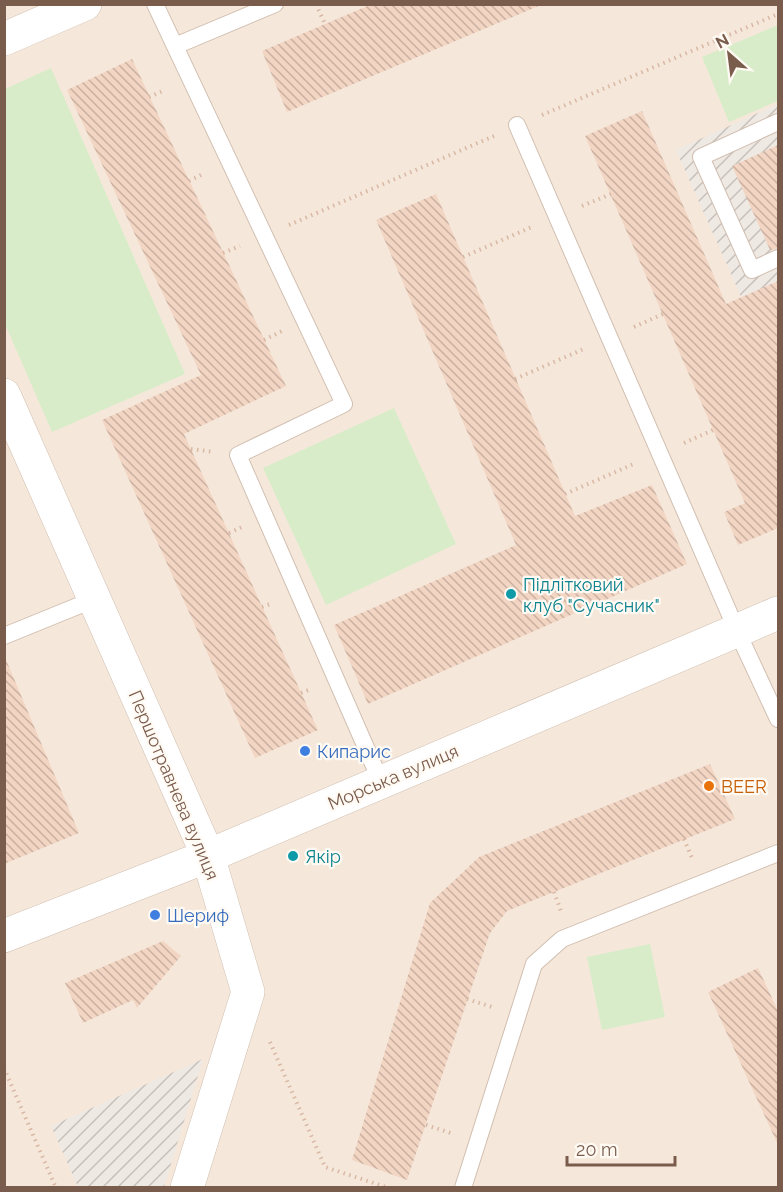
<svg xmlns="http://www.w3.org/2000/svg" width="783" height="1192" viewBox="0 0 783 1192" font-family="Raleway,sans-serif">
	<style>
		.residential { fill: #f5e8da }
		.industrial { fill: url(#industrial-furrows) }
		.green { fill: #d8ecc9 }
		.building { fill: url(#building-back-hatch) }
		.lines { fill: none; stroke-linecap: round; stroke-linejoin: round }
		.lane-casing { stroke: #d1beb0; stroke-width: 18 }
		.street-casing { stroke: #d1beb0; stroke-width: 34 }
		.path { stroke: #d9b8a5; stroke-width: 4; stroke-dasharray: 1.5 4.5; stroke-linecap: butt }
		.lane { stroke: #fff; stroke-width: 16 }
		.street { stroke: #fff; stroke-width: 33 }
		.culture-dot { fill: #0f9aa8; stroke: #fffaf3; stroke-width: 2 }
		.shop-dot { fill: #3f7fe0; stroke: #fffaf3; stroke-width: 2 }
		.food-dot { fill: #e8710a; stroke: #fffaf3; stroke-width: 2 }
		.labels { text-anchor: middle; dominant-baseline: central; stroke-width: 4.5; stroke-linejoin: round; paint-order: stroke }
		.culture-label { font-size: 18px; fill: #0d838f; stroke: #fffaf3; text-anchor: start }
		.shop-label { font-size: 18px; fill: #366cbe; stroke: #fffaf3; text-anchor: start }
		.street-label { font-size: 18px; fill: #7a5c4d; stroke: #fffaf3 }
		.food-label { font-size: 18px; fill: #c56008; stroke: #fffaf3; text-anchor: start }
	</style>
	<defs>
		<pattern id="industrial-furrows" width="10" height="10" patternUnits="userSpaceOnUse" patternTransform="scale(1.5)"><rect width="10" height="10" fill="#efe9e4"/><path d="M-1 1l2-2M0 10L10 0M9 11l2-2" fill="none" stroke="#c7c0bb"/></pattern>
		<pattern id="building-back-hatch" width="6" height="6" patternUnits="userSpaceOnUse" patternTransform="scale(1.5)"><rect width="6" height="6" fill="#f3d5c3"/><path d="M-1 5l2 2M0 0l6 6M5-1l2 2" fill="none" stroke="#cab0a1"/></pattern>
	</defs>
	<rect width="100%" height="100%" fill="#fdf6ec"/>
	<path class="residential" d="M5,5H778V1187H5Z"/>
	<path class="industrial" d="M778,104V380L676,150Z
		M203,1059L164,1187H78L51,1126Z"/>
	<path class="green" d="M778,25V101L729,122L702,57Z
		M51,68L185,374L52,432L5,324V89Z
		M394,408L456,544L326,605L263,468Z
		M650,944L665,1017L602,1030L587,957Z"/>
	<path class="building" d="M372,4H541V5L287,112L262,51Z
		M132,59L286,386L184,434L318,730L255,758L102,420L201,375L67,90Z
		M642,111L726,304L778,281V528L738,545L724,512L745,503L585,136Z
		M778,145V248L770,250L732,166Z
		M436,194L575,516L652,485L687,564L368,704L334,625L516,545L376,220Z
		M4,655L79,833L4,864Z
		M710,764L735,819L507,911L490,933L407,1180L352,1160L430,903L479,857Z
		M163,941L181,956L137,1008L133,1000L83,1023L65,983Z
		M758,968L778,1011V1145L708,992Z"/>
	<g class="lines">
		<defs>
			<path id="lane" d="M155,4L344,404L238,455L381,782
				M175,46L275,4
				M778,122L701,157L752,270L778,258
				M517,125L737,631L778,719
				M4,636L95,599
				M463,1188L534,964L562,939L778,853"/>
			<path id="street" d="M4,39L85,4
				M4,395L208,856L248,992L187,1188
				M4,936L208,856L778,613"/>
		</defs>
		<use href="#lane" class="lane-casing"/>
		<use href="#street" class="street-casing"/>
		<path class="path" d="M316,4L325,24
			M149,97L165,90
			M542,115L778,14
			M189,181L205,173
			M582,206L611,194
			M289,225L494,136
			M223,253L240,246
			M463,257L534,226
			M634,327L663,314
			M264,340L282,331
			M515,379L586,348
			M684,443L713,430
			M191,449L214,452
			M565,494L636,463
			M229,533L242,527
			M262,607L273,603
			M301,693L311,689
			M684,839L692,858
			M554,892L561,911
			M467,999L492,1007
			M270,1042L325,1167L389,1188
			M4,1068L56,1188
			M426,1125L454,1134"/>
		<use href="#lane" class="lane"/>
		<use href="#street" class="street"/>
	</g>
	<g class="culture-dot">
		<circle cx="511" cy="594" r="6"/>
		<circle cx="293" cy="856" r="6"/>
	</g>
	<g class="shop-dot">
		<circle cx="305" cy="751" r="6"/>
		<circle cx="155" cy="915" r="6"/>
	</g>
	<circle class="food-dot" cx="709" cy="786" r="6"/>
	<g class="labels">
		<g class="culture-label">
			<text x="523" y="584">Підлітковий<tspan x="523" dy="21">клуб "Сучасник"</tspan></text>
			<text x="305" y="856">Якір</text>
		</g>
		<g class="shop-label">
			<text x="317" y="751">Кипарис</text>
			<text x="167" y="915">Шериф</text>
		</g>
		<g class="street-label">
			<text transform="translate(393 777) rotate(-23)">Морська вулиця</text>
			<text transform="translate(174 785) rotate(67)">Першотравнева вулиця</text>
		</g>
		<g class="food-label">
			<text x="721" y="786">BEER</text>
		</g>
	</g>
	<rect width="783" height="1192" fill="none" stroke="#7a5c4d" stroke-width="12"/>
	<g transform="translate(729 54) rotate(332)" stroke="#fffaf3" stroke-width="4.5" paint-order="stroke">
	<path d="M0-4.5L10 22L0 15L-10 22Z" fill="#7a5c4d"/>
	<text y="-9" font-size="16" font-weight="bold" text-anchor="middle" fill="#7a5c4d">N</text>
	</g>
	<path d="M567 1156v9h108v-9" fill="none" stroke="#7a5c4d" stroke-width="3"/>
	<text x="576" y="1156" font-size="18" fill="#7a5c4d" stroke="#fffaf3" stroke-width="4.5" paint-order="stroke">20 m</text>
</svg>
